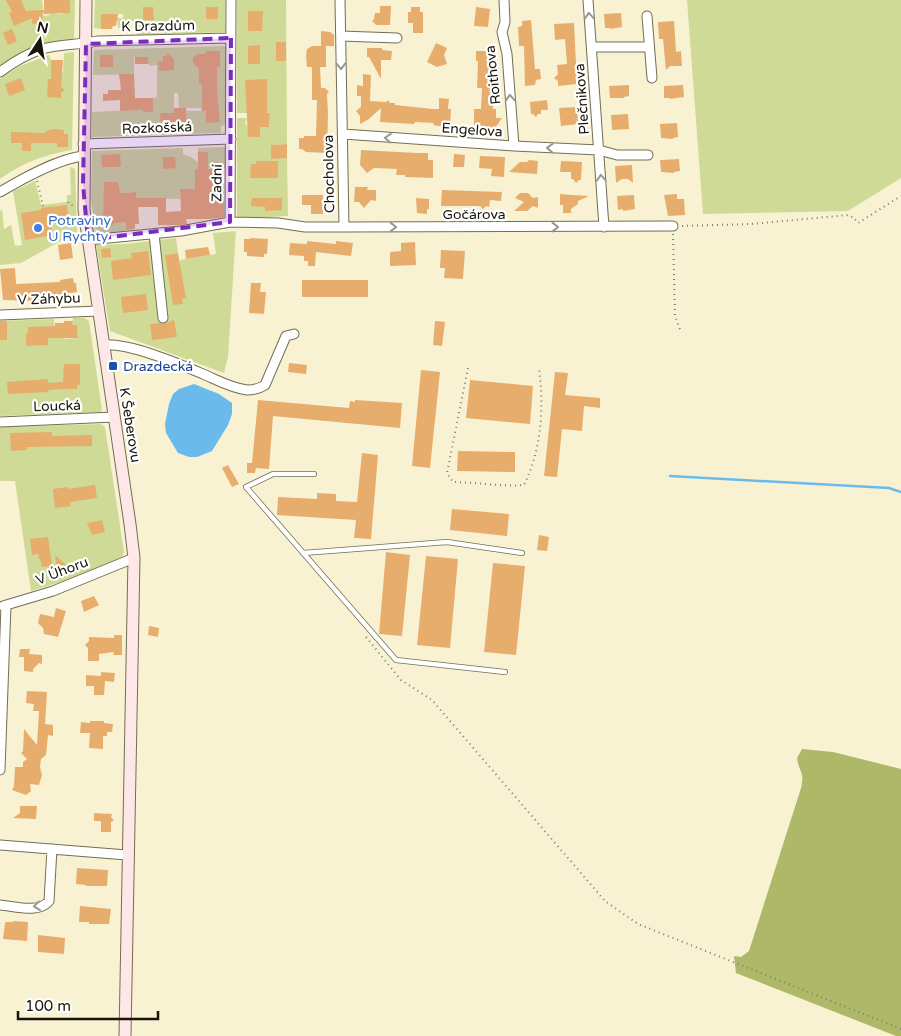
<svg xmlns="http://www.w3.org/2000/svg" width="901" height="1036" viewBox="0 0 901 1036" font-family="'Varela Round',sans-serif">
	<style>
		.green { fill: #cfda96 }
		.forest { fill: #adb968 }
		.water { fill: #6abbec }
		.lines { fill: none; stroke-linecap: round; stroke-linejoin: round }
		.stream { stroke: #6abbec; stroke-width: 2.5 }
		.building { fill: #e7ad6d }
		.lane-casing { stroke: #736e53; stroke-width: 6 }
		.street-casing { stroke: #736e53; stroke-width: 11 }
		.secondary-casing { stroke: #736e53; stroke-width: 13 }
		.path { stroke: #7f7b67; stroke-width: 2; stroke-dasharray: 1 4; stroke-linecap: butt }
		.lane { stroke: #fff; stroke-width: 4.5 }
		.street { stroke: #fff; stroke-width: 9 }
		.secondary { stroke: #fee8e7; stroke-width: 11 }
		.oneway { stroke: #979691 }
		.marked { fill: #7b2cbf; fill-opacity: 0.2; stroke: #7b2cbf; stroke-width: 4; stroke-dasharray: 10 6; stroke-linejoin: round }
		.shop-dot { fill: #3f7fe0; stroke: #fff; stroke-width: 2 }
		.transit-dot { fill: #1a4fb4; stroke: #fff; stroke-width: 2 }
		.labels { text-anchor: middle; dominant-baseline: central; stroke-width: 4.5; stroke-linejoin: round; paint-order: stroke }
		.street-label { font-size: 14px; fill: #17150a; stroke: #fff }
		.shop-label { font-size: 14px; fill: #366cbe; stroke: #fff; text-anchor: start }
		.transit-label { font-size: 14px; fill: #164399; stroke: #fff; text-anchor: start }
	</style>
	<rect width="100%" height="100%" fill="#f8f2d3"/>
	<path class="green" d="M0,0H42L44,16L50,15V8H55V14H62L70,0H75L74,40C43,46 28,48 0,65Z
		M95,0H225V32L137,35L136,21H130V29L118,28L117,18H123V14H101V29L94,28Z
		M237,0H286L287,144L271,145V152L283,158H287L288,216L237,219V118H247L245,123L248,127V137H260L259,127H269L270,113H237Z
		M687,0H901V178L848,211L703,214Z
		M226,46V124L221,126V133L185,134V129H187L186,111H201V108H179L178,93H174V109L179,112V134L132,136L131,126L126,127L127,136L92,137V112L135,110L143,106V112H153V98L157,97V65L150,66L148,64V57H134V74L93,75L94,50Z
		M74,52L72,150C46,154 22,163 0,179V79L20,66L49,55L51,60V73H63L64,53Z
		M226,147V168L195,169V176H205L199,189L180,190V199L136,198V192H126V231L101,233L95,228L91,199L92,151L183,148V155C193,155 193,163 207,163L208,152H198V148Z
		M70,167L75,169L77,232L21,263L0,265V211L2,209L4,229L11,225L15,246L22,245L13,191L35,181L41,205L67,202V195H71Z
		M236,231L228,357L224,373L110,331L96,245L125,244L176,238L178,253L165,255L180,268V260L216,254L213,233Z
		M73,318H85L89,321L102,410L101,412L0,416V321L54,319L55,334H61L64,339L78,338L77,325H72Z
		M101,424L105,427L124,552L122,557L87,574L31,591L15,481H0V427Z"/>
	<path class="forest" d="M802,749L833,752L901,769V1036H896L736,973L734,956L741,957L749,951L801,788C805,771 799,773 797,758Z"/>
	<path class="water" d="M194,384L219,394L232,403V414L228,425L212,451L197,457H189L178,453L166,433L165,424L169,404L173,394L179,389Z"/>
	<g class="lines">
		<path class="stream" d="M670,476L889,488L901,492"/>
	</g>
	<path class="building" d="M6,0H21L26,11L44,10V0H70V13L44,14V12L42,13L43,23L32,24V18L14,26L9,13L12,12Z
		M380,6H391L390,25H376L372,21L374,19L375,13H380Z
		M143,7H153L154,20H143Z
		M206,7H218V19H206Z
		M411,7H420V12H423V33H413V23H408V12H411Z
		M476,7L490,9L488,27L474,26Z
		M248,11H263L262,31H248Z
		M621,13L622,27L610,29V28H605L604,14Z
		M101,14H118L116,26H113L112,29H101Z
		M531,20L535,69H540L541,79L536,80L535,85L525,86L524,46H519L518,27L522,26V21Z
		M674,21L676,52L681,51L682,66H670L666,70L663,39H659L658,22Z
		M574,23L577,84L558,86V81L554,78L558,74L557,65L567,64L565,39L555,40L554,24Z
		M12,29L17,41L8,45L3,33Z
		M321,31L330,32L334,35V46H326V67H320L321,88H325L329,92L327,94L328,114L327,153L306,152L302,149H299V138H304V136H316L317,100H312V67H307L306,56L307,49L312,46H323H321Z
		M276,42H286V61H276Z
		M436,43L447,48L444,55L447,64L437,67L427,62Z
		M260,45V64H248V46Z
		M367,48H382V50L392,51L391,60H381V79L369,57H367Z
		M206,51H220V67H217V92L220,122L206,123V111H202V84H199V69L193,63V58L197,54H206Z
		M476,51H491V60H494L493,109H496V118H502L495,128L474,129V109H481L482,88H477L478,61H476Z
		M168,53L174,59V70L159,71L158,61H163V56H166Z
		M100,55H113V67H100Z
		M135,57H148V64H135Z
		M51,60H63L61,87L65,90L61,92V98L47,97L48,79H51Z
		M119,74H134L135,98H153V112H143V110L120,111V100L103,101V94H108V90H121Z
		M363,74L371,75L370,101L386,102L388,100L390,103H395V105L433,109H439V98L449,99L448,109H451L450,128L433,125L434,123L415,122L414,124L380,122L381,108L369,119L360,124V116L356,111L361,107V96H357V85L363,86Z
		M21,78L25,90L9,96L5,84Z
		M267,79V113H270L269,127H260V137H248L245,80Z
		M629,85V96L624,97V98H610L609,86Z
		M683,85L684,97L670,99V98H664V86Z
		M547,100L548,110H541V114H538L536,117L533,114H531L530,102Z
		M577,107L578,124L561,126L559,108Z
		M174,108H186L187,129H179V127L161,128L160,113H174Z
		M628,114L629,129L612,130L611,115Z
		M677,123L678,137L673,138V139L661,138L660,124Z
		M54,129L64,130V134H68V147H57V143H31V151H22V143H11V132L46,133V131Z
		M287,144V158L271,159V145Z
		M361,150L417,153H428V160H433V178L405,177V175H396L397,169L374,168L367,173L360,165Z
		M198,152H208V169H218V185H224V217L212,219H186L187,224L180,225H158V207H138L139,224H135V229L126,230V222L114,223L112,226L109,222H103L104,182H118L120,193L136,192V198H166V212L181,211L180,189H195V169H198Z
		M120,154L121,165L119,167H102L101,155Z
		M454,154L465,155L464,167H453Z
		M480,156L505,157L504,177L491,176L492,169L479,168Z
		M163,157H175L176,168L163,169Z
		M679,159L680,171L674,172V173L661,172L660,160Z
		M529,160L538,161L537,174L509,172L520,162H527Z
		M256,161H278V178H250L251,164H256Z
		M561,161L582,162L581,180H579L576,183L573,179H571V172H560Z
		M632,165L633,183L628,179H622L616,183L615,166Z
		M355,187H368L367,190H376V201L371,200L364,208L359,202H354Z
		M442,190L502,192L501,201L490,200L489,207L486,206L483,209L480,206H441Z
		M520,193H528L533,198L538,197V208L533,206L527,211H514L524,202L515,198Z
		M560,194L572,195L589,196L578,201V204L571,209V213H563V205H560Z
		M677,194V199H684L685,215L668,216L664,195Z
		M302,195H323V214H311V205H302Z
		M634,195L635,209L623,211V209L618,210L617,196Z
		M252,198H282V210L265,211V207L251,206Z
		M416,198L429,199V209H427V214L417,213Z
		M67,205L69,222L51,224L53,235L25,240L21,213L41,210V208Z
		M250,238L268,239L267,254H264V257L247,256V252H244V239H250Z
		M307,241L336,244V241L353,243L351,256L316,252L315,266H308V261H304V256L289,255L290,243L307,244Z
		M415,242L416,265L390,266V252L401,251V243Z
		M71,243L73,258L60,260L58,245Z
		M208,247L210,255L186,259L185,250Z
		M110,248L111,257L102,258L101,249Z
		M441,250L465,251L463,279L444,278L445,268H440Z
		M148,251L151,275L113,280L111,261L132,258L131,253Z
		M178,253L186,298L182,299L183,304L173,305L165,255Z
		M15,268L16,284L60,282V280L73,278L74,283H76L77,292L49,296V297L42,298V301L3,300L0,269Z
		M302,280H368V297H302Z
		M251,283H261L260,292H266L264,314L249,313Z
		M146,294L148,310L123,313L121,297Z
		M174,320L177,337L152,340L150,324L159,323L164,324Z
		M0,321H7V340H0Z
		M64,321H73L72,325H77L78,338H48V345L26,346V333H28V327L55,326V323H64Z
		M435,321L445,322L442,346L433,345Z
		M289,363L307,365L306,374L288,372Z
		M64,364H80V385H77V389H64L48,390L49,392L8,394L7,382L48,379V383L63,382Z
		M421,370L440,372L430,468L412,466Z
		M555,372L568,373L565,395L600,398V408L584,406L582,431L562,429L557,477L544,476Z
		M470,380L533,386L530,424L466,418Z
		M258,400L349,408L350,401L355,402V400L402,403L400,428L273,416L269,469L256,468L255,473H247V463H252Z
		M52,432V436L92,435V446L27,447V450L11,451L10,433Z
		M458,451L515,452V472L457,471Z
		M362,453L378,455L371,539L354,538L356,520L277,515L278,497L317,499V493L336,494V501L357,502Z
		M228,465L239,484L232,487L222,468Z
		M95,485L97,498L70,502L71,506L55,508L53,489L68,487V489Z
		M452,509L509,514L507,536L450,530Z
		M102,520L105,532L92,535L87,523Z
		M539,535L549,537L547,551L537,550Z
		M48,537L52,566L42,567L40,559H39L38,554L32,555L30,539Z
		M386,552L410,555L402,636L379,634Z
		M55,555L66,565L63,570L57,571Z
		M426,556L458,559L450,648L417,645Z
		M493,563L525,566L516,655L484,652Z
		M94,596L99,605L84,612L81,601Z
		M56,608L66,611L58,637L44,634L43,628L38,623L40,614L54,617Z
		M149,626L159,628L158,637L148,635Z
		M114,635H122V655H113L114,652L99,654V661H88V648L85,645L89,641V637L114,638Z
		M20,649H30L29,654L42,655V664L39,663L33,669V672L24,671V657H19Z
		M101,672L115,673L114,682L105,681L104,695H94V686H86V675L101,676Z
		M27,691L47,692L45,724L53,725V736L48,735L46,755L41,759L40,767L42,775L39,785L30,784L31,791L26,795L12,790L14,786L15,767H23V762L27,759L21,753L23,751L24,729L37,745L39,711H33L34,704L26,703Z
		M90,721H104V723L113,724L112,732H107V736H103V749L89,748L90,733H80L81,722L90,723Z
		M20,806H37L36,819L13,818L20,813Z
		M94,813L112,814L111,817L114,820L111,822V832H101V821H94Z
		M77,868L108,870L107,886H86V885L76,884Z
		M80,906L111,909L109,924H89V922H79Z
		M13,921L28,922L27,941L3,939L5,923L6,922H13Z
		M38,935L65,938L64,954L38,952Z"/>
	<g class="lines">
		<defs>
			<path id="lane" d="M314,474H273L246,487L396,660L505,672
				M303,553L447,542L522,553"/>
			<path id="street" d="M340,0L344,227
				M504,0L505,22L502,32L507,54L514,146
				M588,0L604,227
				M647,16L652,78
				M341,36L397,38
				M592,47H649
				M0,72C12,63 27,54 42,49C60,44 79,45 97,41L231,38
				M343,134L514,146L599,150L617,155H648
				M83,144L231,139
				M0,192C22,179 57,159 83,156
				M230,222L231,0
				M154,234L163,318
				M88,240L181,231L230,222L278,223L305,227H344L673,226
				M0,315L98,311
				M103,345C130,343 177,363 203,374C217,380 231,388 247,390C254,390 259,389 265,385L286,336L294,334
				M0,422L114,417
				M3,606L53,591L134,558
				M0,770L6,605
				M0,845L127,855
				M0,905C14,906 39,914 49,901L52,849"/>
			<path id="secondary" d="M86,0L84,210L130,524L134,558L125,1036"/>
		</defs>
		<use href="#lane" class="lane-casing"/>
		<use href="#street" class="street-casing"/>
		<use href="#secondary" class="secondary-casing"/>
		<path class="path" d="M37,181L43,206
			M68,202L69,204L74,206
			M682,226L751,224L848,215L854,218L858,223L901,196
			M673,234L675,316L681,332
			M468,368L447,473L453,482C476,482 501,487 524,485C542,448 544,408 539,368
			M366,637L401,680L432,700L605,901L638,924L901,1029"/>
		<use href="#lane" class="lane"/>
		<use href="#street" class="street"/>
		<use href="#secondary" class="secondary"/>
	</g>
	<defs><path id="oneway-chevron" d="M-2-3.5L2.5 0L-2 3.5" fill="none" stroke-width="1.6" stroke-linecap="round" stroke-linejoin="round" transform="scale(1.25)"/></defs>
	<g class="oneway">
		<use href="#oneway-chevron" transform="translate(589 16) rotate(-94)"/>
		<use href="#oneway-chevron" transform="translate(341 66) rotate(89)"/>
		<use href="#oneway-chevron" transform="translate(510 98) rotate(-94)"/>
		<use href="#oneway-chevron" transform="translate(388 138) rotate(-176)"/>
		<use href="#oneway-chevron" transform="translate(550 148) rotate(-177)"/>
		<use href="#oneway-chevron" transform="translate(601 178) rotate(-94)"/>
		<use href="#oneway-chevron" transform="translate(393 227)"/>
		<use href="#oneway-chevron" transform="translate(555 227)"/>
		<use href="#oneway-chevron" transform="translate(37 906) rotate(173)"/>
	</g>
	<path class="marked" d="M231,38L230,222L88,240L83,184L86,44Z"/>
	<circle class="shop-dot" cx="38" cy="228" r="5"/>
	<rect class="transit-dot" x="108" y="361" width="10" height="10" rx="2.5"/>
	<g class="labels">
		<g class="street-label">
			<text transform="translate(158 26) rotate(-1)">K Drazdům</text>
			<text transform="translate(493 75) rotate(-96)">Roithova</text>
			<text transform="translate(582 99) rotate(-94)">Plečnikova</text>
			<text transform="translate(157 128) rotate(-2)">Rozkošská</text>
			<text transform="translate(472 130) rotate(4)">Engelova</text>
			<text transform="translate(329 174) rotate(-91)">Chocholova</text>
			<text transform="translate(217 183) rotate(-89)">Zadní</text>
			<text x="474" y="214">Gočárova</text>
			<text transform="translate(49 299) rotate(-2)">V Záhybu</text>
			<text transform="translate(57 406) rotate(-2)">Loucká</text>
			<text transform="translate(130 425) rotate(81)">K Šeberovu</text>
			<text transform="translate(62 571) rotate(-21)">V Úhoru</text>
		</g>
		<g class="shop-label">
			<text x="48" y="220">Potraviny<tspan x="48" dy="16">U Rychty</tspan></text>
		</g>
		<g class="transit-label">
			<text x="123" y="366">Drazdecká</text>
		</g>
	</g>
	<g transform="translate(40 40) rotate(12)" stroke="#ffffff" stroke-width="4" paint-order="stroke">
	<path d="M0-4L9 19L0 12L-9 19Z" fill="#17150a"/>
	<text y="-8" font-size="14" font-weight="bold" text-anchor="middle" fill="#17150a">N</text>
	</g>
	<path d="M18 1011v8h140v-8" fill="none" stroke="#17150a" stroke-width="2.5"/>
	<text x="25" y="1011" font-size="15" fill="#17150a" stroke="#ffffff" stroke-width="4" paint-order="stroke">100 m</text>
</svg>
